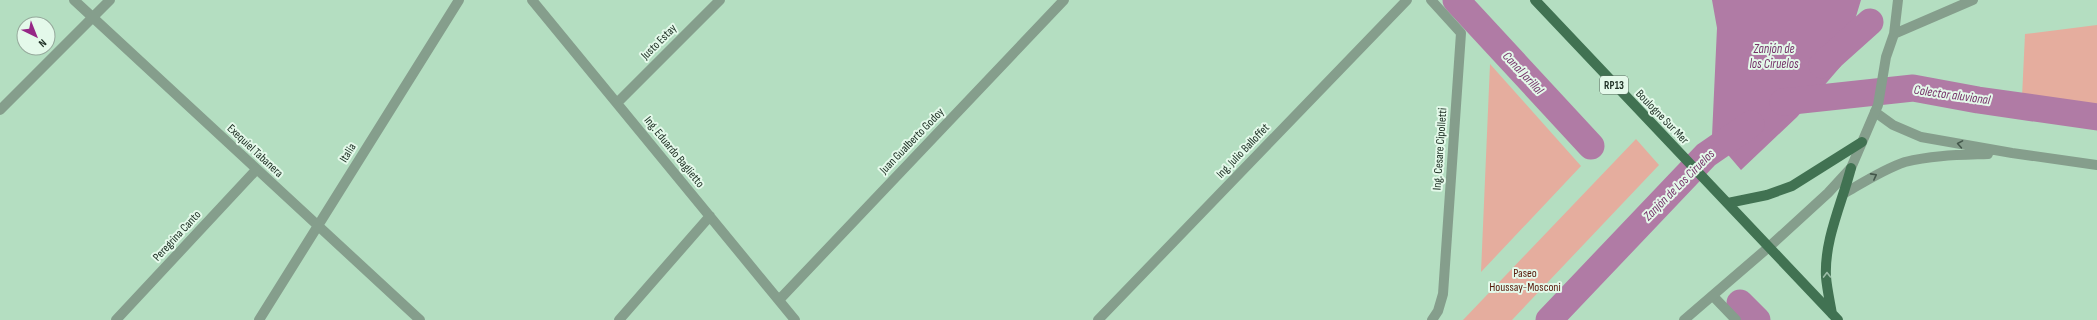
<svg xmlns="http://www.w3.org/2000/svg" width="2097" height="320" viewBox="0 0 2097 320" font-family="'Sofia Sans Condensed',sans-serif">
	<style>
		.green { fill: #e5ad9e }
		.water { fill: #b07ba5 }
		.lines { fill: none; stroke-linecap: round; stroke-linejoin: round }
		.canal { stroke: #b07ba5; stroke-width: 27 }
		.minor { stroke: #859e8c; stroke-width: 10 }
		.tertiary { stroke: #859e8c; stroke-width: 10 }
		.primary { stroke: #417252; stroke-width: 10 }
		.oneway { stroke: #43574a }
		.oneway2 { stroke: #9bbca6 }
		.labels { text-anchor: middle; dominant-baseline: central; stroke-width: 4; stroke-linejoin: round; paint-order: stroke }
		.shield { fill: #e4f9ea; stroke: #5b6d61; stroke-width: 1 }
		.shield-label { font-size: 11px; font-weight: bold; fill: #203126 }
		.street-label { font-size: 12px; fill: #203126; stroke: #e4f9ea }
		.park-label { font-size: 12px; fill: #561809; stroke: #e4f9ea }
		.water-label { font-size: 13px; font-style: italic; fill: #76336a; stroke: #e4f9ea }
	</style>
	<rect width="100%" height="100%" fill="#b4dec1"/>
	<path class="green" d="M2097,25V130L2021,118L2025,34Z
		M1490,64L1581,166L1481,272Z
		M1636,139L1659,165L1512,320H1463Z"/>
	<path class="water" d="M1712,0H1861L1841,66L1797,117L1741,170L1712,136L1717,28Z"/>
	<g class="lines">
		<path class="canal" d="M1456,0L1591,146
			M1822,65L1870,22
			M1783,102L1913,88L1978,100L2097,117
			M1740,303L1757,320
			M1549,320L1706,155L1751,124"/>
		<path class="minor" d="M74,0L420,320
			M532,0L795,320
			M1431,0L1461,33L1443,294L1438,311L1432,320
			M617,103L720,0
			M0,110L110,0
			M1875,112L1893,125L1921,137L2012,153L2097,165
			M1845,193C1864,182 1884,169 1905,162C1932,155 1960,155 1988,154
			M1713,296L1736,320
			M779,300L1064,0
			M116,320L256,170
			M259,320L459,0
			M619,320L710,216
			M1098,320L1407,0"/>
		<path class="tertiary" d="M1894,34L1973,0
			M1684,320L1770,246L1828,193L1851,168L1878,105L1886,57L1894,34L1898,0"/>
		<path class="primary" d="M1535,0L1838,320
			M1728,203L1767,195L1792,186L1862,142
			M1832,314C1830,302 1827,289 1826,277C1824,240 1842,203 1851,168"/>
	</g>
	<defs><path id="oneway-chevron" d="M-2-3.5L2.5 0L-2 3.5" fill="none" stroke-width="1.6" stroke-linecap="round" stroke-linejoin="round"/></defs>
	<g class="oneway">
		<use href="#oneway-chevron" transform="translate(1960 144) rotate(-170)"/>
		<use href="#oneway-chevron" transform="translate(1874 176) rotate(-28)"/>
	</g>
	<use class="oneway2" href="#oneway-chevron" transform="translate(1827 275) rotate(-91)"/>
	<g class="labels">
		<rect class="shield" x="1600" y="76" width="28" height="18" rx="3"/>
		<g class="shield-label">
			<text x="1614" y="85">RP13</text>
		</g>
		<g class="street-label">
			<text transform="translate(659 42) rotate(-45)">Justo Estay</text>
			<text transform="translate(1662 117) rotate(46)">Boulogne Sur Mer</text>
			<text transform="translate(912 141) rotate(-46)">Juan Gualberto Godoy</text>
			<text transform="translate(1440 149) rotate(-86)">Ing. Cesare Cipolletti</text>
			<text transform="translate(255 151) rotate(43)">Exequiel Tabanera</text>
			<text transform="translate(1243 151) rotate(-46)">Ing. Julio Balloffet</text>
			<text transform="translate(674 152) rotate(51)">Ing. Eduardo Baglietto</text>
			<text transform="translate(348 153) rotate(-58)">Italia</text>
			<text transform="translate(177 236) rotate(-47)">Peregrina Canto</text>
		</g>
		<g class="park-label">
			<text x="1525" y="273">Paseo<tspan x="1525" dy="14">Houssay-Mosconi</tspan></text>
		</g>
		<g class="water-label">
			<text x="1774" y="49">Zanjón de<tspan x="1774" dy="15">los Ciruelos</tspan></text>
			<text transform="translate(1523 73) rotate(47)">Canal Jarillal</text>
			<text transform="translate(1952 95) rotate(8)">Colector aluvional</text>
			<text transform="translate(1679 185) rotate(-45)">Zanjón de Los Ciruelos</text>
		</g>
	</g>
	<g transform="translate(36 36) rotate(137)"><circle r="19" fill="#e4f9ea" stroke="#96a99c"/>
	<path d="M0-3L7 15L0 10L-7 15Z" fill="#962786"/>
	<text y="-6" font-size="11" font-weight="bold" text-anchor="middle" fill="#203126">N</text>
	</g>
</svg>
